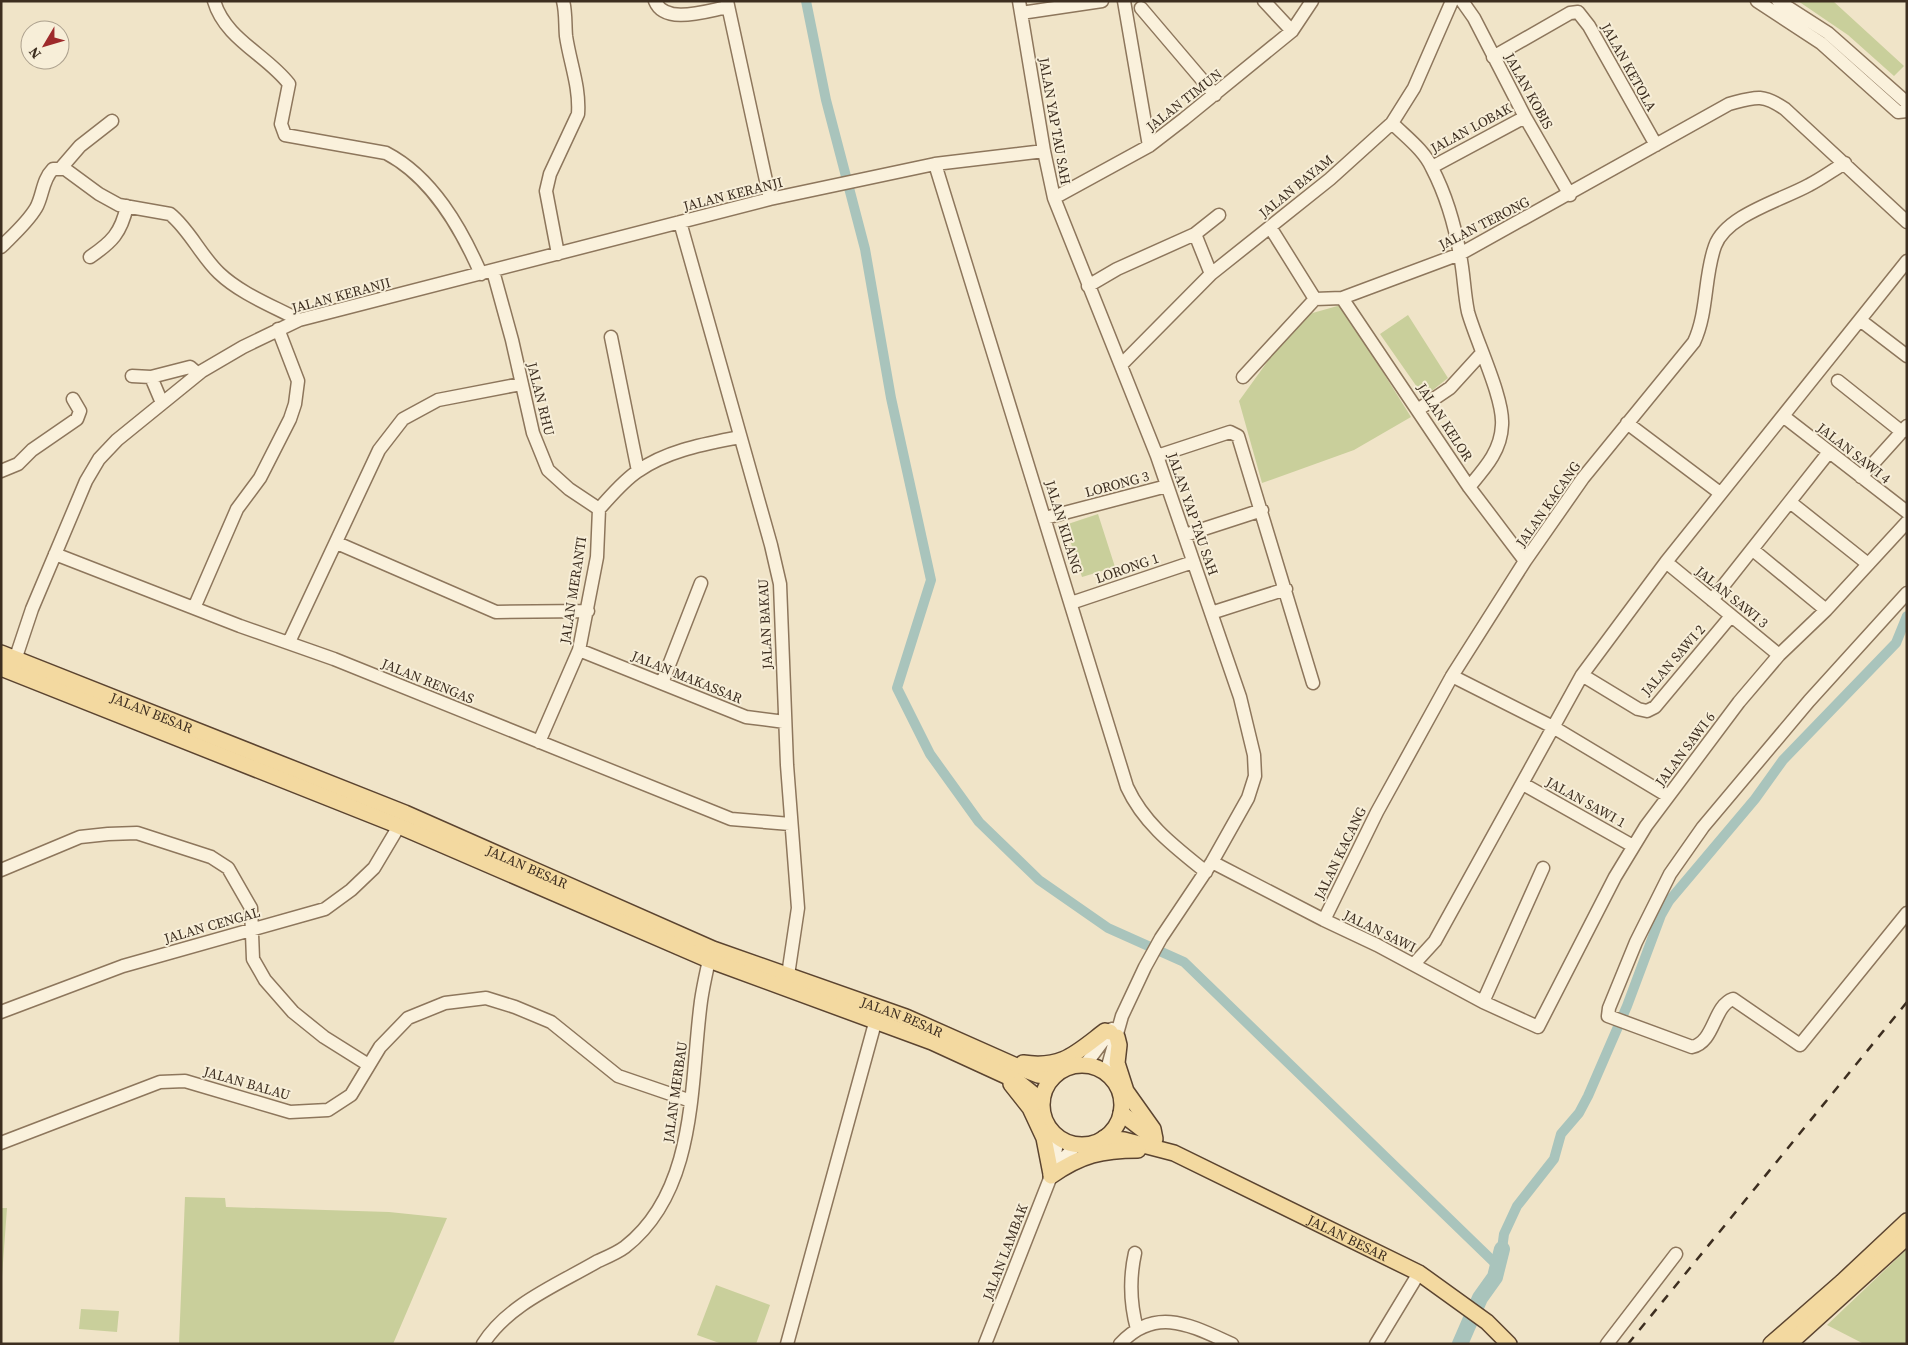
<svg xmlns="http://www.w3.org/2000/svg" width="1908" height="1345" viewBox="0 0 1908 1345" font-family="'Source Serif 4',serif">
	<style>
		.green { fill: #c9cf9b }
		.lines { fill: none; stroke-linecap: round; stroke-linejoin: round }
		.canal { stroke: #a9c4bc; stroke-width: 10 }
		.river { stroke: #a9c4bc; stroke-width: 16 }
		.minor-casing { stroke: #8d765c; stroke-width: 15 }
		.major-casing { stroke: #5b4430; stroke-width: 18 }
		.minor { stroke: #faf1dc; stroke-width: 12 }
		.major { stroke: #f3d9a0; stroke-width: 15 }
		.rail { stroke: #3d2e20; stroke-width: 2.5; stroke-dasharray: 9 9; stroke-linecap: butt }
		.labels { text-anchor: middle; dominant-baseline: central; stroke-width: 4; stroke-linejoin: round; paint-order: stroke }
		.street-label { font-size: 14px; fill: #3d2e20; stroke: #f7eed8 }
	</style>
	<rect width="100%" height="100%" fill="#f0e4c8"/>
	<path class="green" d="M1798,1H1833L1904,66L1894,76L1848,35Z
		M1341,305L1411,417L1354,450L1262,483L1239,401L1286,336L1309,314Z
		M1408,315L1448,378L1424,397L1380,334Z
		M1098,514L1115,567L1082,577L1065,525Z
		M185,1197L225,1198L226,1207L389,1212L447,1218L393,1344H179Z
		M1,1208H7L1,1290Z
		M1907,1249V1344H1864L1827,1325Z
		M716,1285L770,1305L756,1344H722L697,1335Z
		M81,1309L119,1311L117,1332L79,1329Z"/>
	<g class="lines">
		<path class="canal" d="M806,1L826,100L865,249L891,398L931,580L897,688L930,754L979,822L1039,880L1108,928L1184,962L1499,1267
			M1502,1249L1504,1234L1517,1206L1554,1159L1561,1134L1579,1113L1588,1096L1627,1006L1661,915L1669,901L1755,799L1783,760L1896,643L1907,616"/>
		<path class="river" d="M1460,1344L1480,1298L1495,1277L1502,1249"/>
		<defs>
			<path id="minor" d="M214,1C225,39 267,55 289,84L281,124L285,135L386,153C432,177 461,228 481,274
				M655,1C665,26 709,10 728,7
				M727,1L770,199
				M1019,1L1044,151L1054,198L1157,456L1240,697L1254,755L1255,776L1248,798L1212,862L1161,938L1145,967L1122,1016L1106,1073
				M1124,1L1149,146
				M1264,1L1292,31
				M1462,1L1474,18L1525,117L1570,195
				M1757,1L1821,43L1898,112L1907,111
				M1778,1L1828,33L1907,103
				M1141,8L1215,95
				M1021,13L1102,1
				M1493,57L1570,13L1578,12L1589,26L1656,145
				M1392,123C1406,137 1424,150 1432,168C1446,195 1455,226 1460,255C1464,274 1464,293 1468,312C1476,341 1504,398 1502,425C1501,451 1485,468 1469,487
				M935,164L1127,787C1144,824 1175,847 1206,872
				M1432,167L1525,117
				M61,168L80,146L112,121
				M1054,198L1149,146L1184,119L1292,31L1312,1
				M680,222L771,545L780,584L787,765L798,908L788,975
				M1270,227L1315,299
				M1195,234L1211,274
				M1,247C13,235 27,223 36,208C43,196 42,180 53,169H65L99,194L119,205L170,214C189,229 201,256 219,273C241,294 273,306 299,320
				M558,254L546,191L550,174L578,114C580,87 570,63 566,36C565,25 566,12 563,1
				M90,257C112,242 121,233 127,206
				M493,271L512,340L533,433L548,470L569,489L599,509
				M1088,286L1117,269L1195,234L1219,215
				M1342,298L1469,487L1525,561
				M1315,299L1342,298L1460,254L1729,104C1755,97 1762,93 1785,109L1907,222
				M1860,320L1907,356
				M611,337L638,471
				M1121,365L1211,274L1330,179L1392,123L1414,88L1452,1
				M132,376L151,377L190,367L198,374
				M151,377L162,403
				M1243,377L1315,299
				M1838,381L1902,432
				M1419,409L1450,388L1481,354
				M1783,416L1907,512
				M1627,423L1720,493
				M1157,456L1230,432L1238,436L1313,683
				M1,471L18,464L32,450L77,419L80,411L73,399
				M1861,477L1907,426
				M1790,502L1868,564
				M1045,518L1167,486
				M1185,535L1262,510
				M337,543L496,612L588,611
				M1753,550L1826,610
				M55,554L240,626L334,659L731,819L790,824
				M1666,562L1779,655
				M1907,593L1809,701L1703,827L1670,874L1636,942L1609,1008L1608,1016L1692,1047C1715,1042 1713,1006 1733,999L1800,1045L1907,913
				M1712,600L1829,452
				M1071,603L1193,562
				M194,608L237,509L260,478L290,419L295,404L298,381L278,329
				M1211,613L1286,589
				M289,642L379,450L403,419L438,400L521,384
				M579,650L746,717L785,722
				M16,657L32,609L86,481L99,459L117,440L202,371L243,347L299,320L770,199L935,164L1044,151
				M1582,675L1638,709L1647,711L1655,707L1731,616
				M1452,676L1553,727L1668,796
				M662,683L701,583
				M539,742L579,650L597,557L599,509C611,496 623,481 638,471C668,450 705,444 740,437
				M1523,784L1633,846
				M1212,862L1324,920L1377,945L1483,1002L1538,1027L1615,877L1646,826L1739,702L1779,655L1826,610L1907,522
				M1,870L80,837L108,834L137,833L211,857L228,868L251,908L253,959L265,980L293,1012L324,1037L367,1064
				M1324,920L1377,812L1452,676L1525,561L1583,478L1694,342C1708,312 1704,276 1715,246C1726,215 1782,200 1809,185C1821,179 1833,170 1845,163
				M1414,964L1435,941L1582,675L1666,562L1907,261
				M1483,1002L1543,868
				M1,1012L123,966L325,909L351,890L374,868L399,826
				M1085,1065L1112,1029
				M1,1143L160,1082L185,1081L290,1112L328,1110L351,1095L380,1047L408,1018L445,1003L486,998L515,1007L551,1022L618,1076L691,1101
				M1052,1172L1076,1145
				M1135,1253C1129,1280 1130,1303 1137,1329
				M483,1344C508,1304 559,1284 598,1261C607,1257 617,1253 625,1247C698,1190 690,1082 701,1001C703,987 706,974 709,960
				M787,1344L875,1023
				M985,1344L1051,1176L1058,1137
				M1120,1344C1156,1305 1192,1326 1232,1344
				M1376,1344L1419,1273
				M1607,1344L1676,1254"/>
			<g id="major">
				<path id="s1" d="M1,653L405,813L713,949L906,1017L1023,1069L1038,1075L1053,1077"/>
				<path d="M1,668L399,826L709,960L932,1042L1017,1081L1042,1101"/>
				<path d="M1117,1037L1119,1045L1117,1063L1126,1091L1153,1129L1155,1139"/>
				<path d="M1023,1063C1062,1069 1076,1053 1105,1031L1110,1032"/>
				<circle cx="1082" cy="1105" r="40"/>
				<path d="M1011,1084L1030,1108L1044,1138L1051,1174"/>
				<path d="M1121,1113L1151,1136"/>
				<path id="s2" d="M1104,1138L1124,1140L1174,1153L1419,1273L1487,1322L1509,1344"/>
				<path d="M1051,1176C1081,1155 1102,1150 1138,1150"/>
				<path d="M1771,1344L1842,1282L1907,1221"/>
				<path d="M1789,1344L1907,1237"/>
			</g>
		</defs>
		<use href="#minor" class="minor-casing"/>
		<use href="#major" class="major-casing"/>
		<use href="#minor" class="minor"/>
		<use href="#major" class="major"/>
		<path class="rail" d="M1628,1344L1907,1002"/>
	</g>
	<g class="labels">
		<g class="street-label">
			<text transform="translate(1629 67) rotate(61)">JALAN KETOLA</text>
			<text transform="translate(1529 91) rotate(61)">JALAN KOBIS</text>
			<text transform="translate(1184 100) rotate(-38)">JALAN TIMUN</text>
			<text transform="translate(1055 121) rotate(80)">JALAN YAP TAU SAH</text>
			<text transform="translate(1471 128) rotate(-28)">JALAN LOBAK</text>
			<text transform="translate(1296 186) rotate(-39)">JALAN BAYAM</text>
			<text transform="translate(733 194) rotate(-14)">JALAN KERANJI</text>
			<text transform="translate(1484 223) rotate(-27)">JALAN TERONG</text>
			<text transform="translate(341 295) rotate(-15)">JALAN KERANJI</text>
			<text transform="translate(541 399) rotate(76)">JALAN RHU</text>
			<text transform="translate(1445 422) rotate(57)">JALAN KELOR</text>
			<text transform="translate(1854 453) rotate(38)">JALAN SAWI 4</text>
			<text transform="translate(1117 484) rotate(-15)">LORONG 3</text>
			<text transform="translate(1548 504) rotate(-55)">JALAN KACANG</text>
			<text transform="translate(1193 514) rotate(71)">JALAN YAP TAU SAH</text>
			<text transform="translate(1064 527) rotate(73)">JALAN KILANG</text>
			<text transform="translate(1127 568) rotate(-19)">LORONG 1</text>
			<text transform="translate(573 590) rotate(-81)">JALAN MERANTI</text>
			<text transform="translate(1732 597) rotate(39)">JALAN SAWI 3</text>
			<text transform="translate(765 624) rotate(-93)">JALAN BAKAU</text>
			<text transform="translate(1673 660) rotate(-49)">JALAN SAWI 2</text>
			<text transform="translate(687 677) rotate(22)">JALAN MAKASSAR</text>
			<text transform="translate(428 681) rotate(22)">JALAN RENGAS</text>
			<text stroke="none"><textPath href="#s1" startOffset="162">JALAN BESAR</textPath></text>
			<text transform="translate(1685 749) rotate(-53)">JALAN SAWI 6</text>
			<text transform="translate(1586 802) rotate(29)">JALAN SAWI 1</text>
			<text transform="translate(1340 853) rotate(-64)">JALAN KACANG</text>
			<text stroke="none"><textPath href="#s1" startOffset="568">JALAN BESAR</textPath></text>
			<text transform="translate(212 925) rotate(-16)">JALAN CENGAL</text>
			<text transform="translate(1380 931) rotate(26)">JALAN SAWI</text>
			<text stroke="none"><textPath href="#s1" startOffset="972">JALAN BESAR</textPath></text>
			<text transform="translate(247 1083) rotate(16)">JALAN BALAU</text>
			<text transform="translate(675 1092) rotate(-82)">JALAN MERBAU</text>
			<text stroke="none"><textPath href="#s2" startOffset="265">JALAN BESAR</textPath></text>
			<text transform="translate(1005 1252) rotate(-69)">JALAN LAMBAK</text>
		</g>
	</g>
	<rect width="1908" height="1345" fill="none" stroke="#3d2e20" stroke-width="5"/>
	<g transform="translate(45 45) rotate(232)"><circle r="24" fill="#f7eed8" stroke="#ada18e"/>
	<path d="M0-4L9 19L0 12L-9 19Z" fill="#9e2a2b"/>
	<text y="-8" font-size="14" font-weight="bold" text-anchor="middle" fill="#3d2e20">N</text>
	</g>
</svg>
